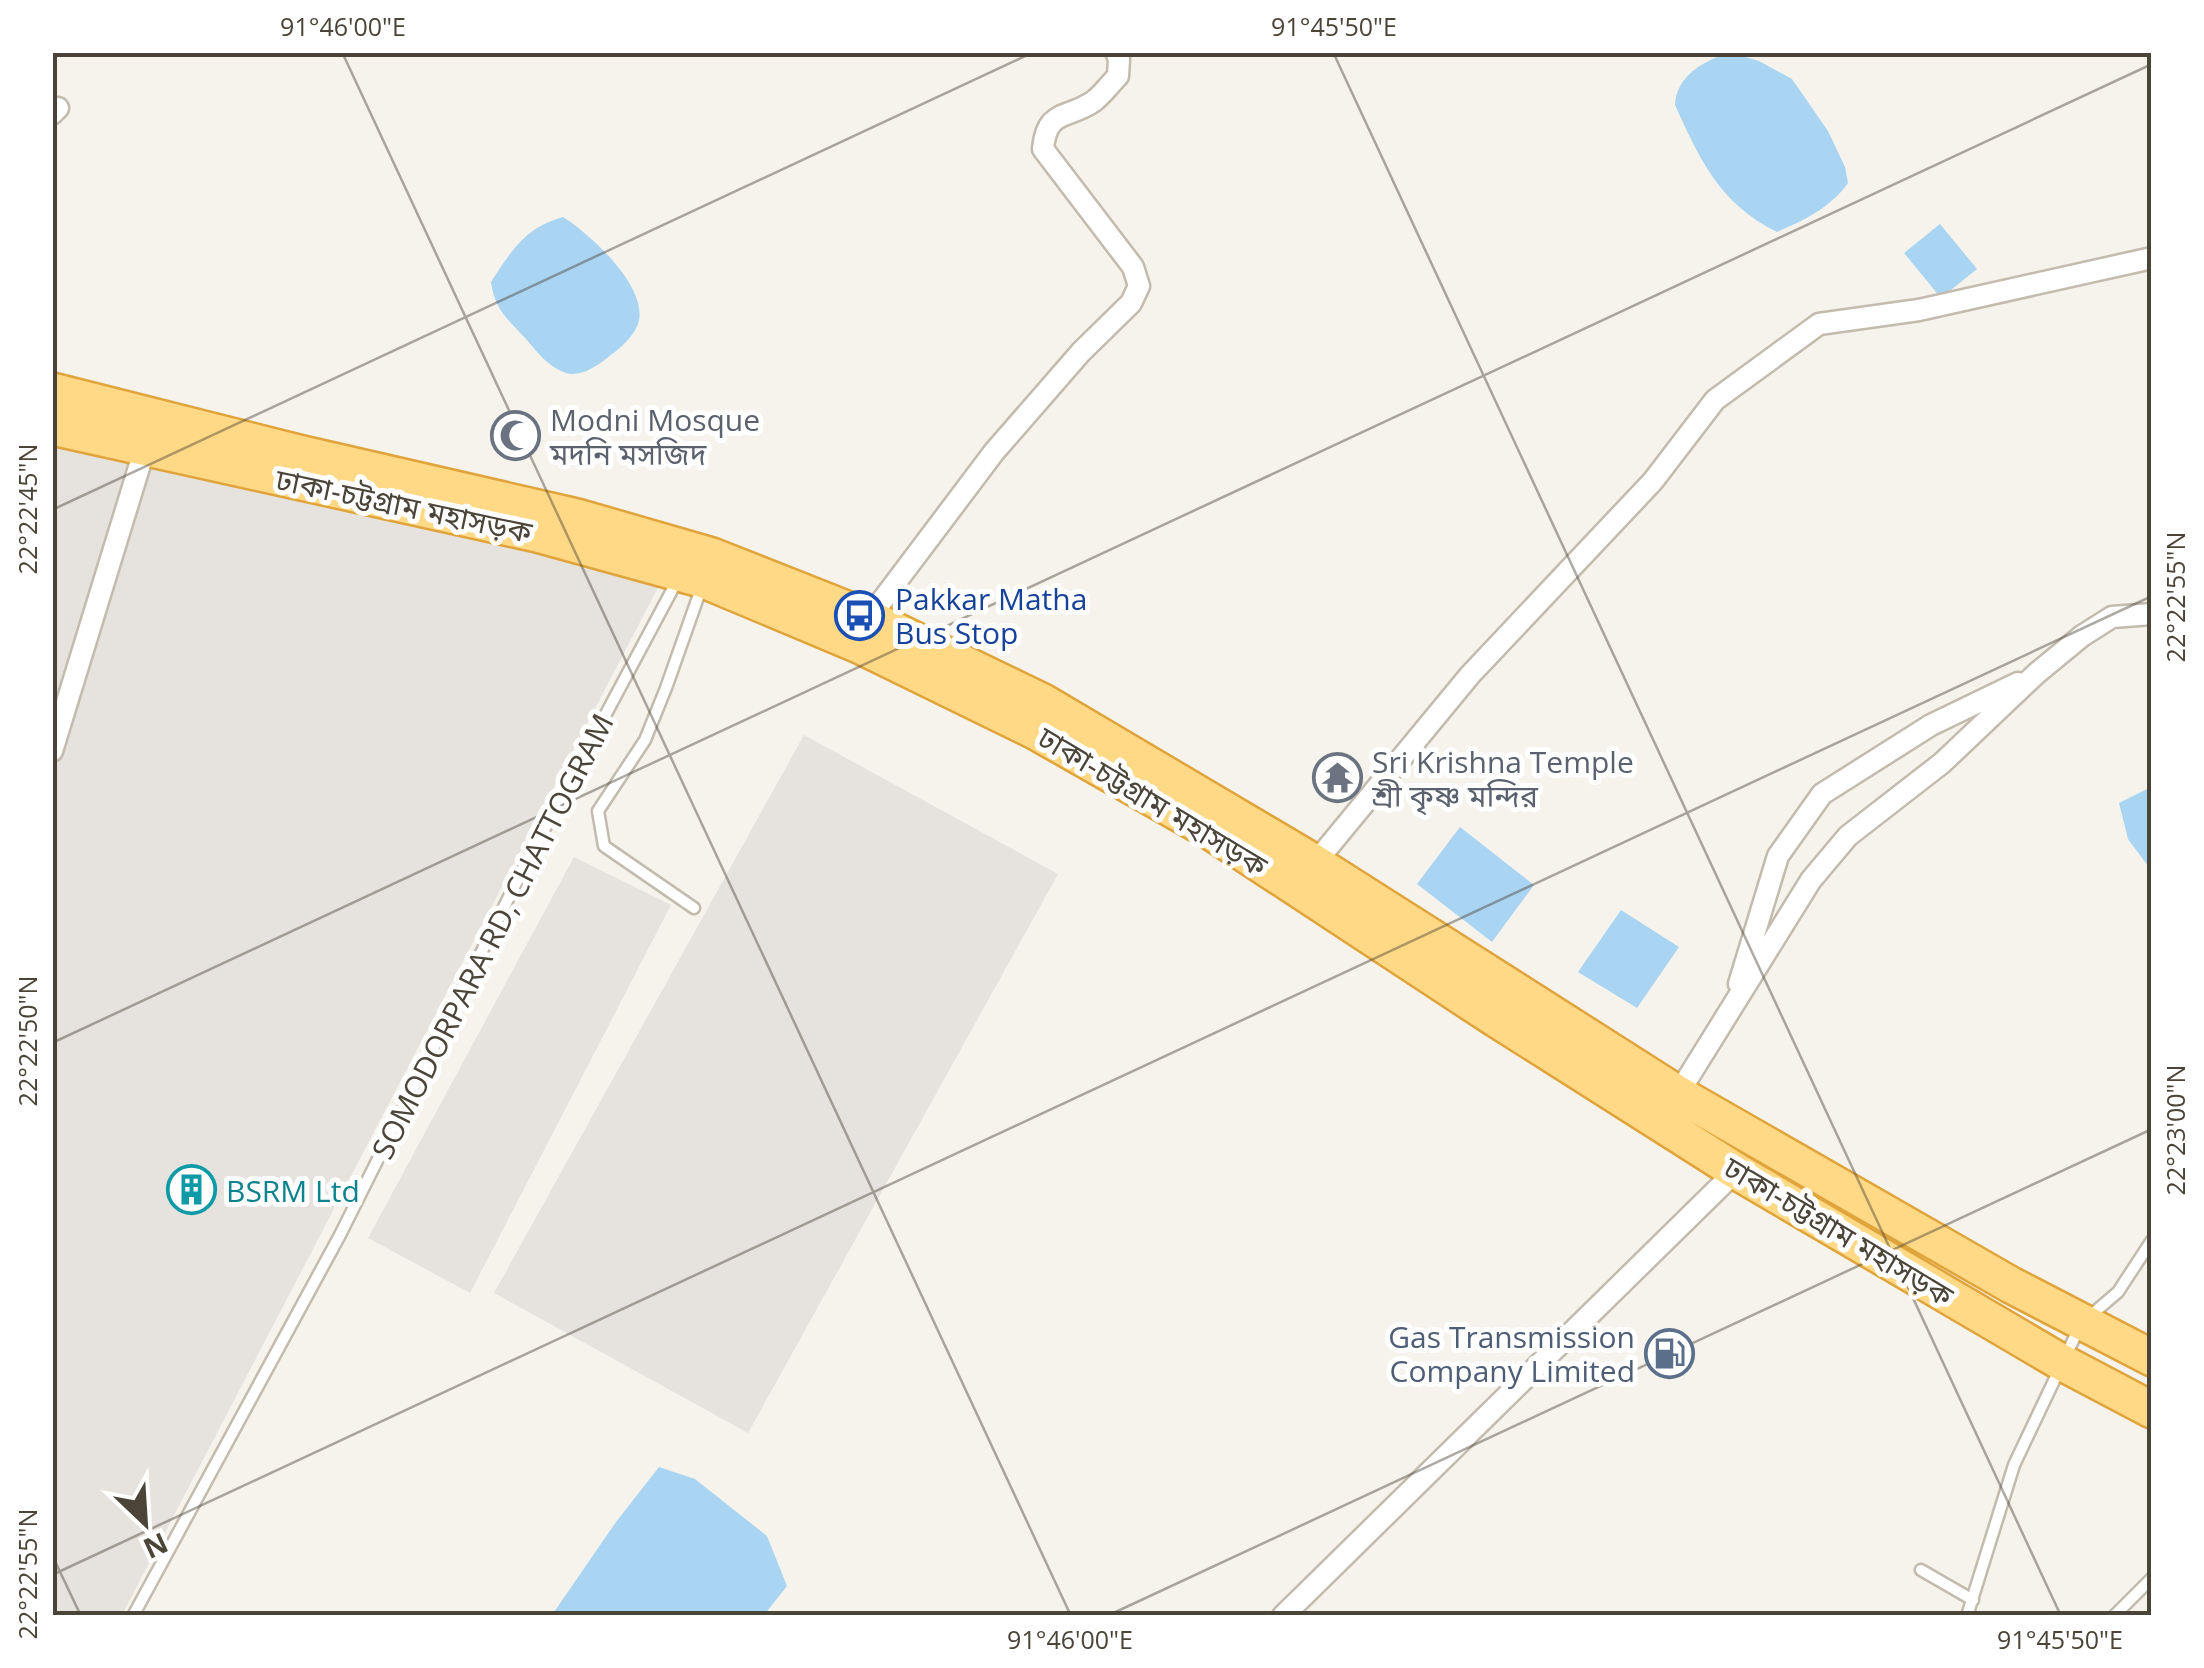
<svg xmlns="http://www.w3.org/2000/svg" width="2204" height="1668" viewBox="0 0 2204 1668" font-family="'Open Sans','Noto Sans Bengali',sans-serif">
	<style>
		.industrial { fill: #e6e2dd }
		.water { fill: #a9d4f2 }
		.lines { fill: none; stroke-linecap: round; stroke-linejoin: round }
		.service-casing { stroke: #c2bbae; stroke-width: 15 }
		.minor-casing { stroke: #c2bbae; stroke-width: 25 }
		.trunk-casing { stroke: #e0a43c; stroke-width: 40 }
		.service { stroke: #fff; stroke-width: 10 }
		.minor { stroke: #fff; stroke-width: 20 }
		.trunk { stroke: #ffd985; stroke-width: 35 }
		.ticks { fill: none; stroke: #4b4439; stroke-width: 2.5; stroke-opacity: 0.45 }
		.labels { text-anchor: middle; dominant-baseline: central; stroke-width: 10; stroke-linejoin: round; paint-order: stroke }
		.worship-label { font-size: 30px; fill: #5b616d; stroke: #fff; text-anchor: start }
		.street-label { font-size: 30px; fill: #4b4439; stroke: #fff }
		.transit-label { font-size: 30px; fill: #164399; stroke: #fff; text-anchor: start }
		.culture-label { font-size: 30px; fill: #0d838f; stroke: #fff; text-anchor: start }
		.service-label { font-size: 30px; fill: #4e5e75; stroke: #fff; text-anchor: end }
		.neatline { fill: none; stroke: #4b4439; stroke-width: 4 }
		.ticks-label { font-size: 25px; text-anchor: middle; fill: #4b4439 }
	</style>
	<rect width="100%" height="100%" fill="#f6f3ec"/>
	<path class="industrial" d="M53,445L662,580L122,1615L53,1616Z
		M804,735L1058,874L748,1433L494,1293Z
		M574,857L671,905L470,1293L368,1238Z"/>
	<path class="water" d="M1731,53L1759,61L1792,79L1828,131L1845,167L1848,183C1830,208 1805,220 1777,232C1720,204 1700,160 1675,105C1676,76 1705,59 1731,53Z
		M563,217C590,234 650,288 638,324C633,338 618,350 607,358C596,367 580,377 566,373C547,366 539,354 526,339C508,319 495,311 491,282C511,251 526,227 563,217Z
		M1940,224L1977,269L1941,298L1904,253Z
		M2151,787V870L2128,839L2119,803Z
		M1460,827L1534,885L1492,942L1417,884Z
		M1621,910L1679,947L1637,1008L1578,972Z
		M659,1467L695,1479L767,1536L787,1586L764,1615H552L616,1522Z"/>
	<g class="lines">
		<defs>
			<path id="service" d="M694,908L604,846L598,811L645,740L666,688L702,586
				M2090,1316L2118,1292L2152,1240
				M1921,1570L1973,1600
				M133,1616L340,1235L521,873L678,579
				M1967,1616L2014,1465L2079,1328
				M2114,1616L2152,1578"/>
			<path id="minor" d="M52,114L58,108
				M869,618L994,452L1081,352L1131,303L1139,286L1133,267L1043,149C1047,108 1067,120 1094,101C1103,94 1110,84 1118,76L1119,59L1116,52
				M52,751L145,448
				M1315,863L1470,675L1653,481L1715,400L1819,324L1919,310L2152,258
				M1739,984L1778,856L1822,794L1931,725L2018,683
				M1678,1094L1811,880L1848,836L1942,763L2037,673L2082,636L2112,617L2152,614
				M1283,1616L1736,1171"/>
			<path id="trunk" d="M52,391L298,453L577,517L712,556L869,618L1043,702L1315,863L1678,1094L2011,1285L2152,1358
				M52,427L537,534L704,580L859,645L1035,731L1207,829L1493,1017L1736,1171L2061,1362L2152,1410"/>
		</defs>
		<use href="#service" class="service-casing"/>
		<use href="#minor" class="minor-casing"/>
		<use href="#trunk" class="trunk-casing"/>
		<use href="#service" class="service"/>
		<use href="#minor" class="minor"/>
		<use href="#trunk" class="trunk"/>
	</g>
	<path class="ticks" d="M342,52L1071,1616M1333,52L2061,1616M52,510L1034,52M52,1043L2152,64M52,1555L81,1616M52,1575L2152,596M1107,1616L2152,1129"/>
	<defs>
		<symbol id="mosque-ring" viewBox="-11 -11 22 22"><circle r="9.5" fill="#fff" stroke="#6b7280" stroke-width="1.5"/><path d="M3.5-4.9A6 6 0 1 0 3.5 4.9A5 5 0 1 1 3.5-4.9Z" fill="#6b7280"/></symbol>
		<symbol id="bus-ring" viewBox="-11 -11 22 22"><circle r="9.5" fill="#fff" stroke="#1a4fb4" stroke-width="1.5"/><path d="M-5-6H5V4H4V6H2V4H-2V6H-4V4H-5ZM-3.5-4V0h7V-4ZM-3.5 1.2v1.5H-2V1.2ZM2 1.2v1.5H3.5V1.2Z" fill="#1a4fb4"/></symbol>
		<symbol id="temple-ring" viewBox="-11 -11 22 22"><circle r="9.5" fill="#fff" stroke="#6b7280" stroke-width="1.5"/><path d="M0-6L5-2H3V0L6.5 2.5H4V6H1.5V3h-3V6H-4V2.5H-6.5L-3 0V-2H-5Z" fill="#6b7280"/></symbol>
		<symbol id="building-ring" viewBox="-11 -11 22 22"><circle r="9.5" fill="#fff" stroke="#0f9aa8" stroke-width="1.5"/><path d="M-4-6H4V6H1V3H-1V6H-4ZM-2.5-4.3h1.7v1.8h-1.7ZM.8-4.3h1.7v1.8H.8ZM-2.5-1h1.7V.8h-1.7ZM.8-1h1.7V.8H.8Z" fill="#0f9aa8"/></symbol>
		<symbol id="fuel-ring" viewBox="-11 -11 22 22"><circle r="9.5" fill="#fff" stroke="#5c6f8a" stroke-width="1.5"/><path d="M-5.5-6h7V0h2V4h1.3V-2.5L3-4.5l.8-.8L6-3V5H2.5V1h-1V6h-7ZM-4.2-4.7v3.2H.2V-4.7Z" fill="#5c6f8a"/></symbol>
	</defs>
	<g fill-rule="evenodd">
		<use href="#mosque-ring" x="488" y="408" width="55" height="55"/>
		<use href="#bus-ring" x="832" y="588" width="55" height="55"/>
		<use href="#temple-ring" x="1310" y="750" width="55" height="55"/>
		<use href="#building-ring" x="164" y="1162" width="55" height="55"/>
		<use href="#fuel-ring" x="1642" y="1326" width="55" height="55"/>
	</g>
	<g class="labels">
		<g class="worship-label">
			<text x="550" y="419">Modni Mosque<tspan x="550" dy="34">মদনি মসজিদ</tspan></text>
			<text x="1372" y="761">Sri Krishna Temple<tspan x="1372" dy="34">শ্রী কৃষ্ণ মন্দির</tspan></text>
		</g>
		<g class="street-label">
			<text transform="translate(404 505) rotate(12)">ঢাকা-চট্টগ্রাম মহাসড়ক</text>
			<text transform="translate(1153 801) rotate(31)">ঢাকা-চট্টগ্রাম মহাসড়ক</text>
			<text transform="translate(492 936) rotate(-63)">SOMODORPARA RD, CHATTOGRAM</text>
			<text transform="translate(1839 1231) rotate(31)">ঢাকা-চট্টগ্রাম মহাসড়ক</text>
		</g>
		<g class="transit-label">
			<text x="895" y="598">Pakkar Matha<tspan x="895" dy="34">Bus Stop</tspan></text>
		</g>
		<g class="culture-label">
			<text x="226" y="1190">BSRM Ltd</text>
		</g>
		<g class="service-label">
			<text x="1635" y="1336">Gas Transmission<tspan x="1635" dy="34">Company Limited</tspan></text>
		</g>
	</g>
	<rect width="2204" height="1668" fill="none" stroke="#ffffff" stroke-width="110"/>
	<g transform="translate(145 1523) rotate(155)" stroke="#ffffff" stroke-width="8" paint-order="stroke">
	<path d="M0-8L18 38L0 25L-18 38Z" fill="#4b4439"/>
	<text y="-15" font-size="28" font-weight="bold" text-anchor="middle" fill="#4b4439">N</text>
	</g>
	<rect x="55" y="55" width="2094" height="1558" class="neatline"/>
	<g class="ticks-label">
		<text x="343" y="36">91°46'00"E</text>
		<text x="1334" y="36">91°45'50"E</text>
		<text transform="translate(28 509) rotate(-90)" y="9">22°22'45"N</text>
		<text transform="translate(2176 597) rotate(-90)" y="9">22°22'55"N</text>
		<text transform="translate(28 1041) rotate(-90)" y="9">22°22'50"N</text>
		<text transform="translate(2176 1130) rotate(-90)" y="9">22°23'00"N</text>
		<text transform="translate(28 1574) rotate(-90)" y="9">22°22'55"N</text>
		<text x="1070" y="1649">91°46'00"E</text>
		<text x="2060" y="1649">91°45'50"E</text>
	</g>
</svg>
